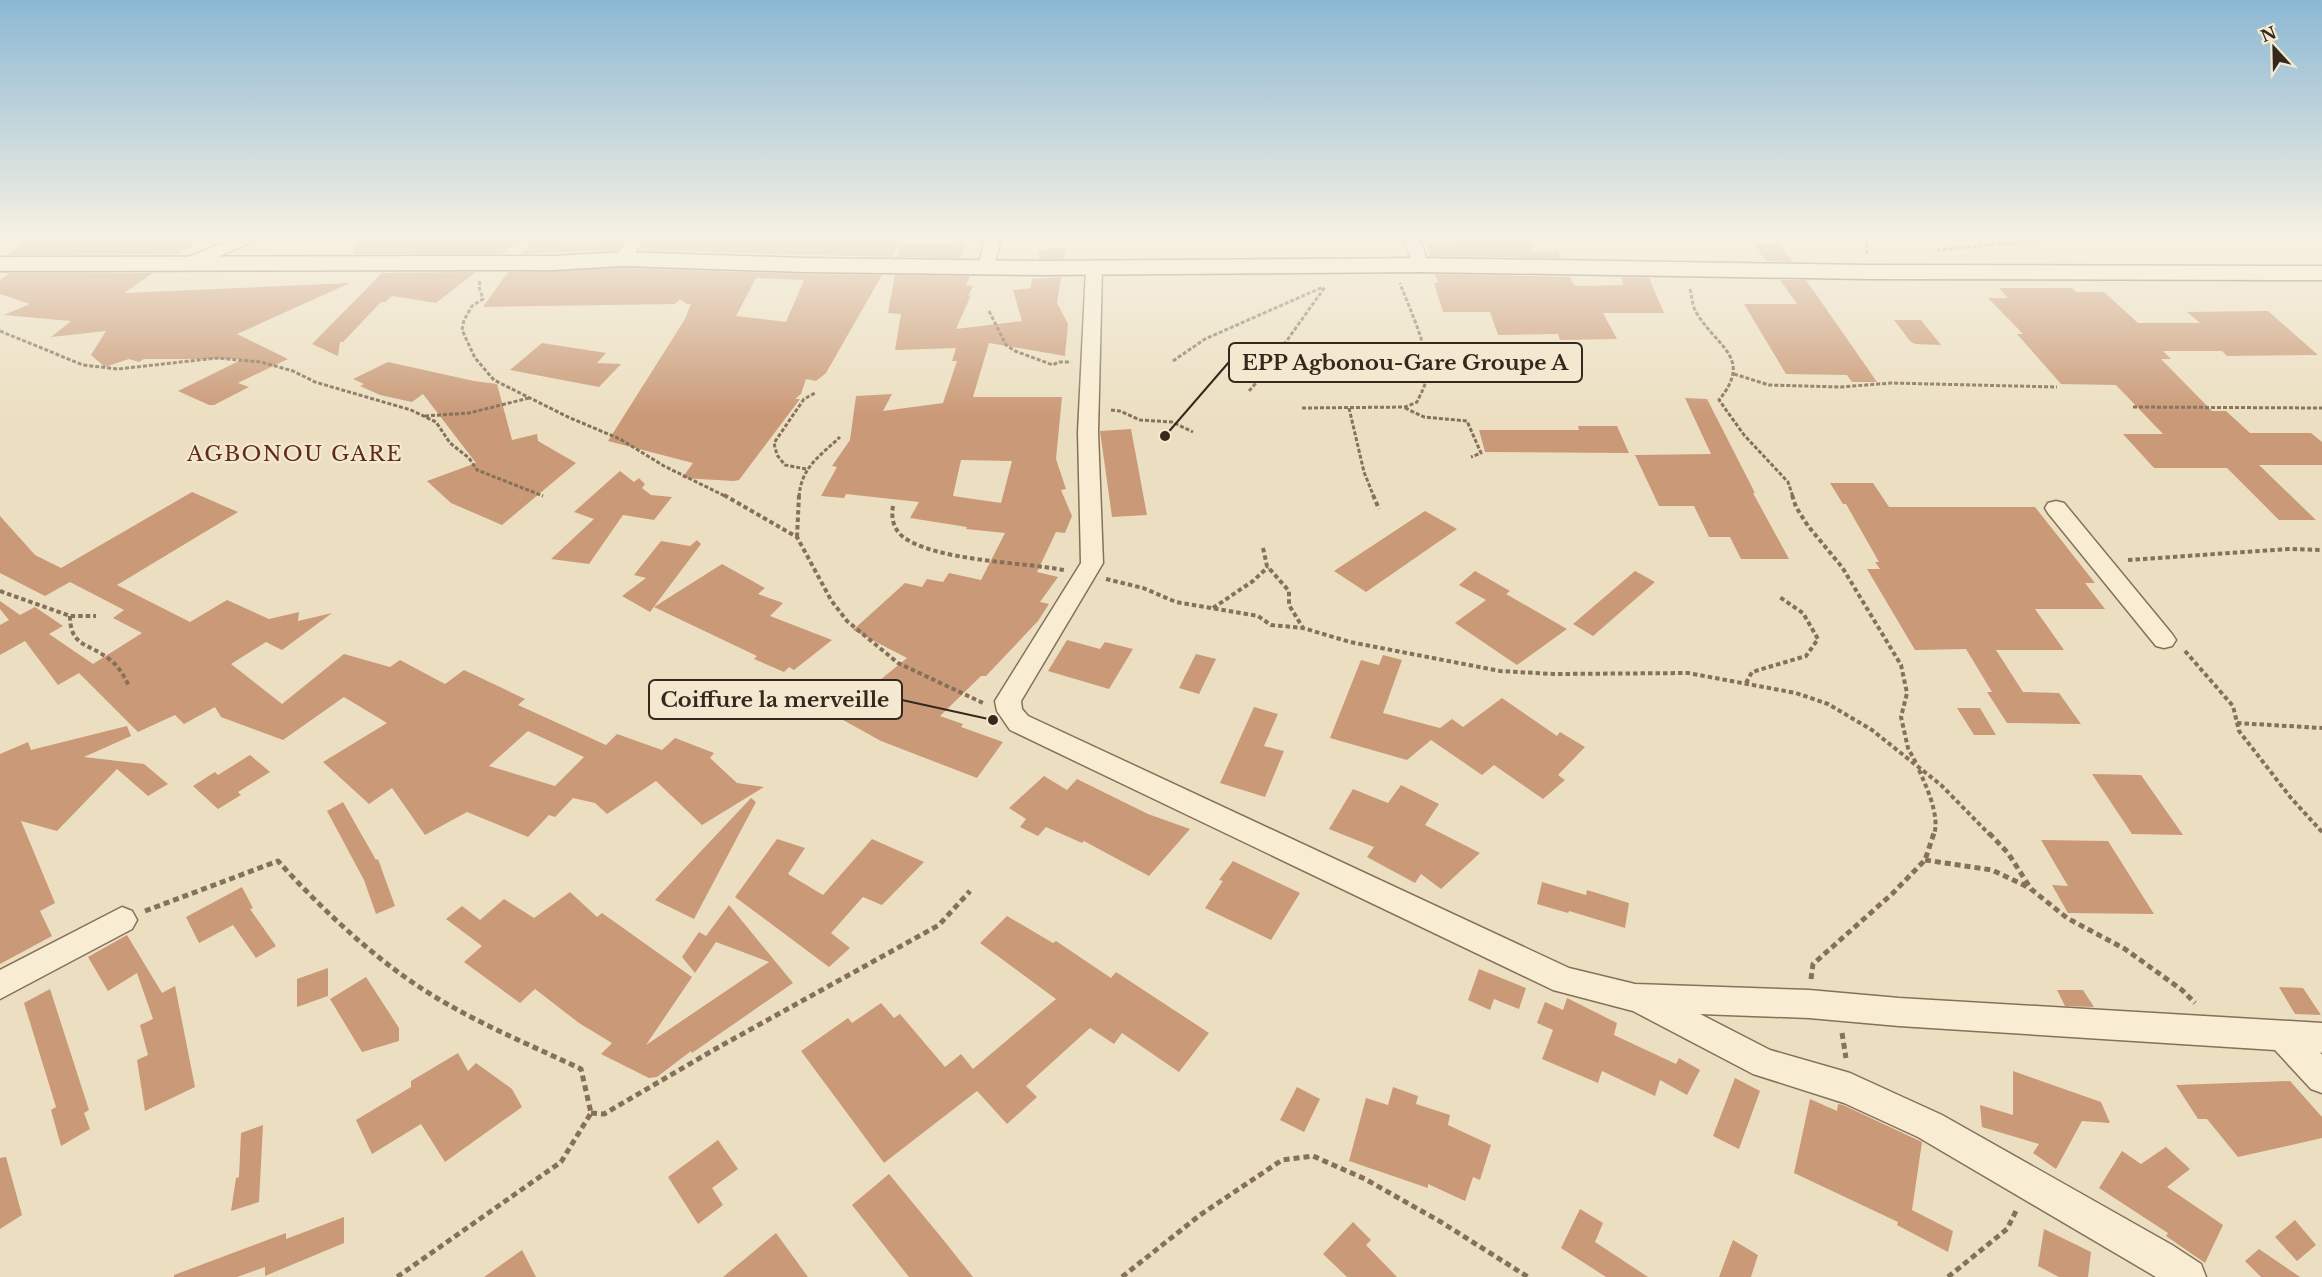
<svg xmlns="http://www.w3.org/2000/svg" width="2322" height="1277" viewBox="0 0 2322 1277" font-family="'Libre Baskerville',serif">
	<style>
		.building { fill: #ca9977; fill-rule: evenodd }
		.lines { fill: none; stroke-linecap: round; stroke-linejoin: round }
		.street-casing { stroke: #857059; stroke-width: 3 }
		.secondary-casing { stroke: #67513c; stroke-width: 3 }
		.path-far2 { stroke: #857059; stroke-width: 3; stroke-dasharray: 4 2; stroke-linecap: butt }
		.path-far1 { stroke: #857059; stroke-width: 4; stroke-dasharray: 4.5 3; stroke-linecap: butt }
		.path { stroke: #857059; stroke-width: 5; stroke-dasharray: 6 4; stroke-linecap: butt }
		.street { fill: #f8edd3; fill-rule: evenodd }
		.secondary { fill: #f8edd3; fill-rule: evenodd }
		.labels { text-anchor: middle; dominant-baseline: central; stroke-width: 4.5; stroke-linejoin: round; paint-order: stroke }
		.neighbourhood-label { font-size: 21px; letter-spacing: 1.5px; fill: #602b1d; stroke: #f4e9d0 }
		.leader { fill: none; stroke: #35281d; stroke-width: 2 }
		.callout-dot { fill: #35281d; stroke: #f4e9d0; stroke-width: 2 }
		.callout { fill: #f4e9d0; stroke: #35281d; stroke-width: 2 }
		.callout-label { font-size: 21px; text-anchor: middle; font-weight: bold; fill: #35281d }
	</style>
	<rect width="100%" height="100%" fill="#ecdfc1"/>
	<path class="building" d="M30,238H120L116,242L198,241L179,254L7,255Z
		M355,238H522L501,254H355Z
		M534,238H558L554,243H606L608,240H624L618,250L522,254Z
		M751,238H831L827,241L901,242L892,257L639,250L645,241Z
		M1459,238H1527L1533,252L1558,251L1561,258L1430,256L1426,243H1461Z
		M901,244L966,245L960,258L898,257Z
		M1754,244H1780L1792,262L1766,261Z
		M1066,248L1064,259H1039L1038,250Z
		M623,268L805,274L882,275L826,373L816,381L806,379L801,394L795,399H800L739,480L734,481L682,478L693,463L608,441L685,319L691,304H687L680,299L675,304L483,307L508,272ZM756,278L804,280L786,322L736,316Z
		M476,272L436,303L392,296L385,302H381L343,342H340L338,356L312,344L382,273Z
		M10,273H153L124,293L350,283L237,334L288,359L238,383L249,387L214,405H209L178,391L243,359H144L139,362L129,359L105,367L91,355L106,331L51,337L71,321L4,315L30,304L0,294V280Z
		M1435,274L1570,277L1574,285L1581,286L1623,285L1622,277L1649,278L1664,313H1603L1617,339L1560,340L1558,334L1498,335L1490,312H1443L1434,283H1438Z
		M895,275L970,276L966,285L973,286L968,296L971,295L956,329L1022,321L1013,290L1031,288L1032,279L1061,277L1057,303L1068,324L1065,356L989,343L973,397H1062L1056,459L1066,489L1061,490L1072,516L1065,533L1056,532L1037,572L1058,577L1040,602L1049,604L1038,621L986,676H981L940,716L963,724L961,727L1003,742L977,778L881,741L816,705L837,687L858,698L907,658L853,630L905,583L922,587L927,579L943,582L949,573L981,580L1005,533L966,529L967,527L910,518L919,502L846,494L844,498L821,496L837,467L832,466L850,440L856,396L892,394L883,411L943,403L957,361H952L956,348L895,350L901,314L888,313ZM961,460L1012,461L1001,503L953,496Z
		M1780,280H1806L1877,382H1852L1847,375L1786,374L1744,304H1797Z
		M1999,288H2072L2076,292H2104L2138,323H2200L2187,312L2268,311L2318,355L2227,356L2222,351H2163L2171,359H2161L2212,411H2226L2250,433H2311L2322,442V465H2259L2316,520H2279L2227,468H2154L2123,434H2163L2116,385L2061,384L2017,334H2023L1988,298H2008Z
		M1894,320H1921L1941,345L1915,344L1910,341Z
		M542,343L606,353L597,363L621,364L599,387L510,370Z
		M388,362L474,381L497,384L512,440L537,434L538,441L576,463L502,525L451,503L427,481L476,463L423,394L412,402L380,395L360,386L364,384L353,379Z
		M1685,398L1707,399L1755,493H1753L1789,559H1741L1730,537H1709L1694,506H1659L1635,455L1711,454Z
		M1578,426H1617L1629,453L1485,452L1479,430H1579Z
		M1131,429L1147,515L1112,517L1100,431Z
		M620,471L634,482L639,478L645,484L642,488L651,495L672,497L654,520L623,515L589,564L551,559L594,519L574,512Z
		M1830,483H1873L1889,507H2035L2095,583H2085L2105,609H2035L2064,650H1996L2023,692L2059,693L2081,724L2007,723L1987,692H1992L1966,649L1915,650L1867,569H1880L1875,562H1879L1846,504H1843Z
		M192,492L238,512L117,585L190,622L227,600L269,619L299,612L298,621L332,613L282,650L266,642L231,664L282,704L344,654L390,667L400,660L445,684L464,670L525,699L518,705L606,745L617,734L662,750L675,738L714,753L710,758L737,783L764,787L702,825L656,781L607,814L595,803L573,798L555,817L549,815L528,837L467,812L425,835L392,788L369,804L323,762L387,723L344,697L283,740L221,717L215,707L184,724L175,715L138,732L79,673L58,685L25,641L0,655V625L9,620L0,609V601L20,615L35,607L63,626L49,634L93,664L142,633L113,618L124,610L70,582L45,596L0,573V516L35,555L61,568ZM528,731L584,757L555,786L489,766Z
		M1425,511L1457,529L1366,592L1334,571Z
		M697,540L701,544L650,612L622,596L646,578L634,575L661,541L690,546Z
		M722,564L765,588L758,594L783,603L770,616L832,640L794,670L789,667L784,672L754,659L757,656L654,607Z
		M1475,571L1510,591L1506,594L1567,629L1517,665L1455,623L1486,600L1459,585Z
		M1635,571L1655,582L1593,636L1573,624Z
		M1067,640L1100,649L1105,642L1133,649L1109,689L1048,671Z
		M1196,654L1216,659L1199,694L1179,688Z
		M1383,655L1402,660L1383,713L1440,728L1452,719L1463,727L1502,698L1557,736L1560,732L1585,747L1558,775L1565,780L1543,799L1494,765L1482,775L1431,740L1407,760L1330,738L1361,660L1379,665Z
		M1254,707L1278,714L1264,746L1284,751L1265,797L1220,783Z
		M1957,708H1980L1996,735H1974Z
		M127,726L131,736L84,757L144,764L168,784L148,796L117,769L57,831L21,821L55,903L40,911L52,936L0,964V754L28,742L31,750Z
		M250,755L270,772L238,792L241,795L218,809L193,786L215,772L218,775Z
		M2092,774L2141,775L2183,835L2132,834Z
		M1044,776L1067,790L1077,779L1148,814L1190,829L1149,876L1084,841L1082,843L1046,827L1038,836L1020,827L1026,819L1009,808Z
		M1401,785L1439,804L1425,825L1480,853L1441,889L1421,874L1415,883L1367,857L1374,847L1329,829L1353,789L1388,803Z
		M751,798L756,802L694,919L655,900Z
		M343,802L376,860L378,859L395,906L376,914L364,880L327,811Z
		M777,839L805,848L788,874L823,895L872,839L924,862L882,905L863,897L831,933L850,948L829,967L735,897Z
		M2041,840L2108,841L2154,914L2068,913L2052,885L2068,886Z
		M1233,861L1300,893L1271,940L1205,908L1223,881L1219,880Z
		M1542,882L1586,895L1587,890L1629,903L1625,928L1569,911L1568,913L1537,904Z
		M242,887L253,908L250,909L276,946L256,958L233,925L199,943L186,917Z
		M570,892L597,917L602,913L692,977L646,1045L769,962L716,942L695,973L682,957L699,932L706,936L729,905L793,983L692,1053L691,1051L657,1077L649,1078L601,1054L612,1043L579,1023L535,989L520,1003L464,962L482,946L446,919L462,906L480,920L504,899L534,918Z
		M1007,916L1053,943L1056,941L1111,978L1116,972L1209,1033L1179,1072L1122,1033L1114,1044L1090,1028L1026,1086L1037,1097L1007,1124L977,1091L884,1163L801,1051L848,1018L852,1023L881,1003L894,1018L900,1014L945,1067L961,1054L973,1069L1056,999L980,943Z
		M127,935L162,993L175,986L195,1087L145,1111L137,1060L148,1055L140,1025L153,1019L137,973L108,991L88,957Z
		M328,968V996L297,1007V979Z
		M1479,969L1526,988L1519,1009L1494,999L1490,1010L1468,1000Z
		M366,977L399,1028V1041L362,1052L330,999Z
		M2279,987L2303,988L2321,1015L2295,1014Z
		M50,989L89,1110L84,1113L90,1129L61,1146L51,1110L56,1107L24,1003Z
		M2057,990H2083L2094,1007L2065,1006Z
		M1567,998L1617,1023L1614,1035L1676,1064L1679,1058L1700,1070L1687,1095L1660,1080L1655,1096L1602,1071L1598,1083L1542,1059L1553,1030L1537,1023L1545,1002L1563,1010Z
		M458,1053L468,1071L476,1063L512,1089L522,1107L445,1162L421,1124L372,1154L356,1120L411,1087V1081Z
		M2013,1071L2101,1102L2110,1123L2082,1121L2056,1169L2033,1153L2039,1144L1982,1127L1980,1105L2013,1115Z
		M1735,1078L1760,1091L1739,1149L1713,1136Z
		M2290,1081L2322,1117V1138L2238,1157L2207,1119H2198L2176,1085Z
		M1297,1087L1320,1099L1304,1132L1280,1120Z
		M1393,1087L1418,1096L1416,1104L1450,1115L1448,1125L1491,1145L1480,1180L1473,1177L1465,1201L1428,1184V1188L1349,1161L1366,1098L1388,1105Z
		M1810,1099L1837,1111L1838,1104L1843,1105L1922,1142L1912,1210L1953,1231L1948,1252L1897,1225L1898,1222L1794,1173Z
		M263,1125L259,1202L231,1211L236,1178L239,1177L241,1133Z
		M718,1140L738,1169L712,1188L723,1205L698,1224L668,1177Z
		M2166,1147L2190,1169L2167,1187L2223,1225L2205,1263L2166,1236L2168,1233L2099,1188L2122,1151L2141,1164Z
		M6,1157L22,1215L0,1229V1158Z
		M889,1174L941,1237L973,1277H909L852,1205Z
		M1580,1209L1603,1223L1595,1242L1648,1277H1606L1561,1248Z
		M344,1217V1243L265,1276V1267L237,1277H174V1275L286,1233V1239Z
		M2295,1220L2316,1245L2297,1261L2275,1237Z
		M1353,1222L1371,1240L1366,1245L1397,1277H1347L1323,1254Z
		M2044,1229L2091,1252L2088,1277H2059L2038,1266Z
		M776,1233L808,1277H723Z
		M1733,1240L1758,1255L1751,1277H1719Z
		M2259,1249L2300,1277H2261L2245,1261Z
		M522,1250L536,1277H484Z"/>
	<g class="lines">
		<defs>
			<path id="street" d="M235,238H256L254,241L193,268H181L179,264L181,260Z
				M628,238H644L629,263H617L615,259Z
				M985,238H1001L994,267L986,272L978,267Z
				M1403,238H1419L1429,265L1427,269H1415Z
				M1094,263L1102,268L1098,432L1103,563L1021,701L1022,709L1028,716L1569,968L1635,984L1809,990L1899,998L2322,1023V1053L2320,1052L2322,1055V1093L2311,1089L2275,1050L1899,1026L1809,1018L1700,1014L1770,1050L1850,1073L1942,1115L2172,1245L2201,1264L2206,1277H2156L1918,1137L1844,1103L1753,1074L1633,1011L1553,990L1010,730L997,711L995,701L1081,563L1078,432L1086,268Z
				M2056,501L2064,503L2172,634L2176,640L2172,646L2164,648L2156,646L2048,513L2045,508L2048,503Z
				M122,907L132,911L137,920L132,929L0,999V970Z"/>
			<path id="secondary" d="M623,252L805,258L1040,261L1421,258L1866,265L2322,266V280L1866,279L1421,272L1040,275L805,272L623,266L554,270L0,271V257L554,256Z"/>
		</defs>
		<use href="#street" class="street-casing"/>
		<use href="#secondary" class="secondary-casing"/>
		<path class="path-far2" d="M1866,238L1867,254
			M1937,250L2063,238
			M480,281L479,287L483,299L472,306L464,320L462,330L475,358L494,380L568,417L620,439L664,466L727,497
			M1690,289C1692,297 1692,305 1696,312C1716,347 1754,357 1719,400L1744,435L1788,482L1793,497
			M989,311L1006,345L1015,351L1053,365L1058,362H1071
			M0,331L83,365L118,369L217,358L261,362L293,371L315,382L411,410L436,422L450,443L469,458L477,470L543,496
			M1173,361L1205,339L1323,287
			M1734,374L1769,385L1841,387L1891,383L2057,387
			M1249,391L1286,349L1285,343L1325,287
			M2133,407L2322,408
			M1302,408L1405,407L1417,402C1421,393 1426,385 1427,375C1429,348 1409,308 1400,283
			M1349,408L1364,472L1374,497
			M1405,408L1424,417L1467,421L1481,453L1471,457
			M1111,410L1120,411L1140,420L1172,422L1193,432
			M425,416L469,413L529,398
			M806,469L785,465L777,455L774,443L804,399L815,393
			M799,497C801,467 820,456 840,437"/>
		<path class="path-far1" d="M724,495L797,537L831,600L847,621L898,663L983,703
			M1373,495L1379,509
			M1792,495L1796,507L1808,526L1842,567L1901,665L1907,693L1901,717L1908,748L1916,763
			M893,506C891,517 893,528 902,536C933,561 1022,562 1064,570
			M797,537L799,495
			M1263,548L1267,566L1289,591V605L1303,628
			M2128,560L2289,549L2322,550
			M1106,579L1143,588L1176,602L1258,616L1271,625L1303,628L1350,642L1500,671L1554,674L1688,673L1796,693L1828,704L1872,730L1941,785L1990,835
			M0,591L70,616H96
			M1213,608L1253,581L1268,567
			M70,616C70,647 89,643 109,659C119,666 124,676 129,686
			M2185,651L2233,706L2239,731L2291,798L2322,832
			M1746,683L1752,672L1806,656L1818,639L1803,613L1778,596
			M2237,723L2322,728
			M1919,770C1927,788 1940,816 1934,835"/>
		<path class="path" d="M1989,833L2008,853L2031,889L2067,918L2125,949L2182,990L2195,1003
			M1925,860L1992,870L2030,888
			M145,911L278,861C325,913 387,971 449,1005C491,1029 537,1048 581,1069L591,1113L561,1162L397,1277
			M1811,979L1813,964L1892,894L1925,860L1934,833
			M1842,1033L1846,1058
			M591,1113L604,1114L717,1048L939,925L970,891
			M1122,1277L1200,1215L1282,1160L1313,1156L1365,1179L1441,1222L1528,1277
			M1948,1277L2007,1229L2017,1209"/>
		<use href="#street" class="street"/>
		<use href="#secondary" class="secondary"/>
	</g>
	<linearGradient id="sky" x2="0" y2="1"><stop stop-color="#8cb8d4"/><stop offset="0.57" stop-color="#f6f1e3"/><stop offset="1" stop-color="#f6f1e3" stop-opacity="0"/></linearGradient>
	<rect width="2322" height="416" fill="url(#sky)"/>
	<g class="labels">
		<g class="neighbourhood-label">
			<text x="295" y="454">AGBONOU GARE</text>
		</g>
	</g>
	<path class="leader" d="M1165 436L1229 362M993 720L902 700"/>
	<g class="callout-dot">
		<circle cx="1165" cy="436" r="6"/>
		<circle cx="993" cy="720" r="6"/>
	</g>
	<g class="callout">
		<rect x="1229" y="343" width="353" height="39" rx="6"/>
		<rect x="649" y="680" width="253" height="39" rx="6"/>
	</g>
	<g class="callout-label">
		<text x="1405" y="370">EPP Agbonou-Gare Groupe A</text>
		<text x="775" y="707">Coiffure la merveille</text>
	</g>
	<g transform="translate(2274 48) rotate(338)" stroke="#f4e9d0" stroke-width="4.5" paint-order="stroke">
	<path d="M0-4.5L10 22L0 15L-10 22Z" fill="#35281d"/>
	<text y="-9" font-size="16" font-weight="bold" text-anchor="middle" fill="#35281d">N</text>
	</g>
</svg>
